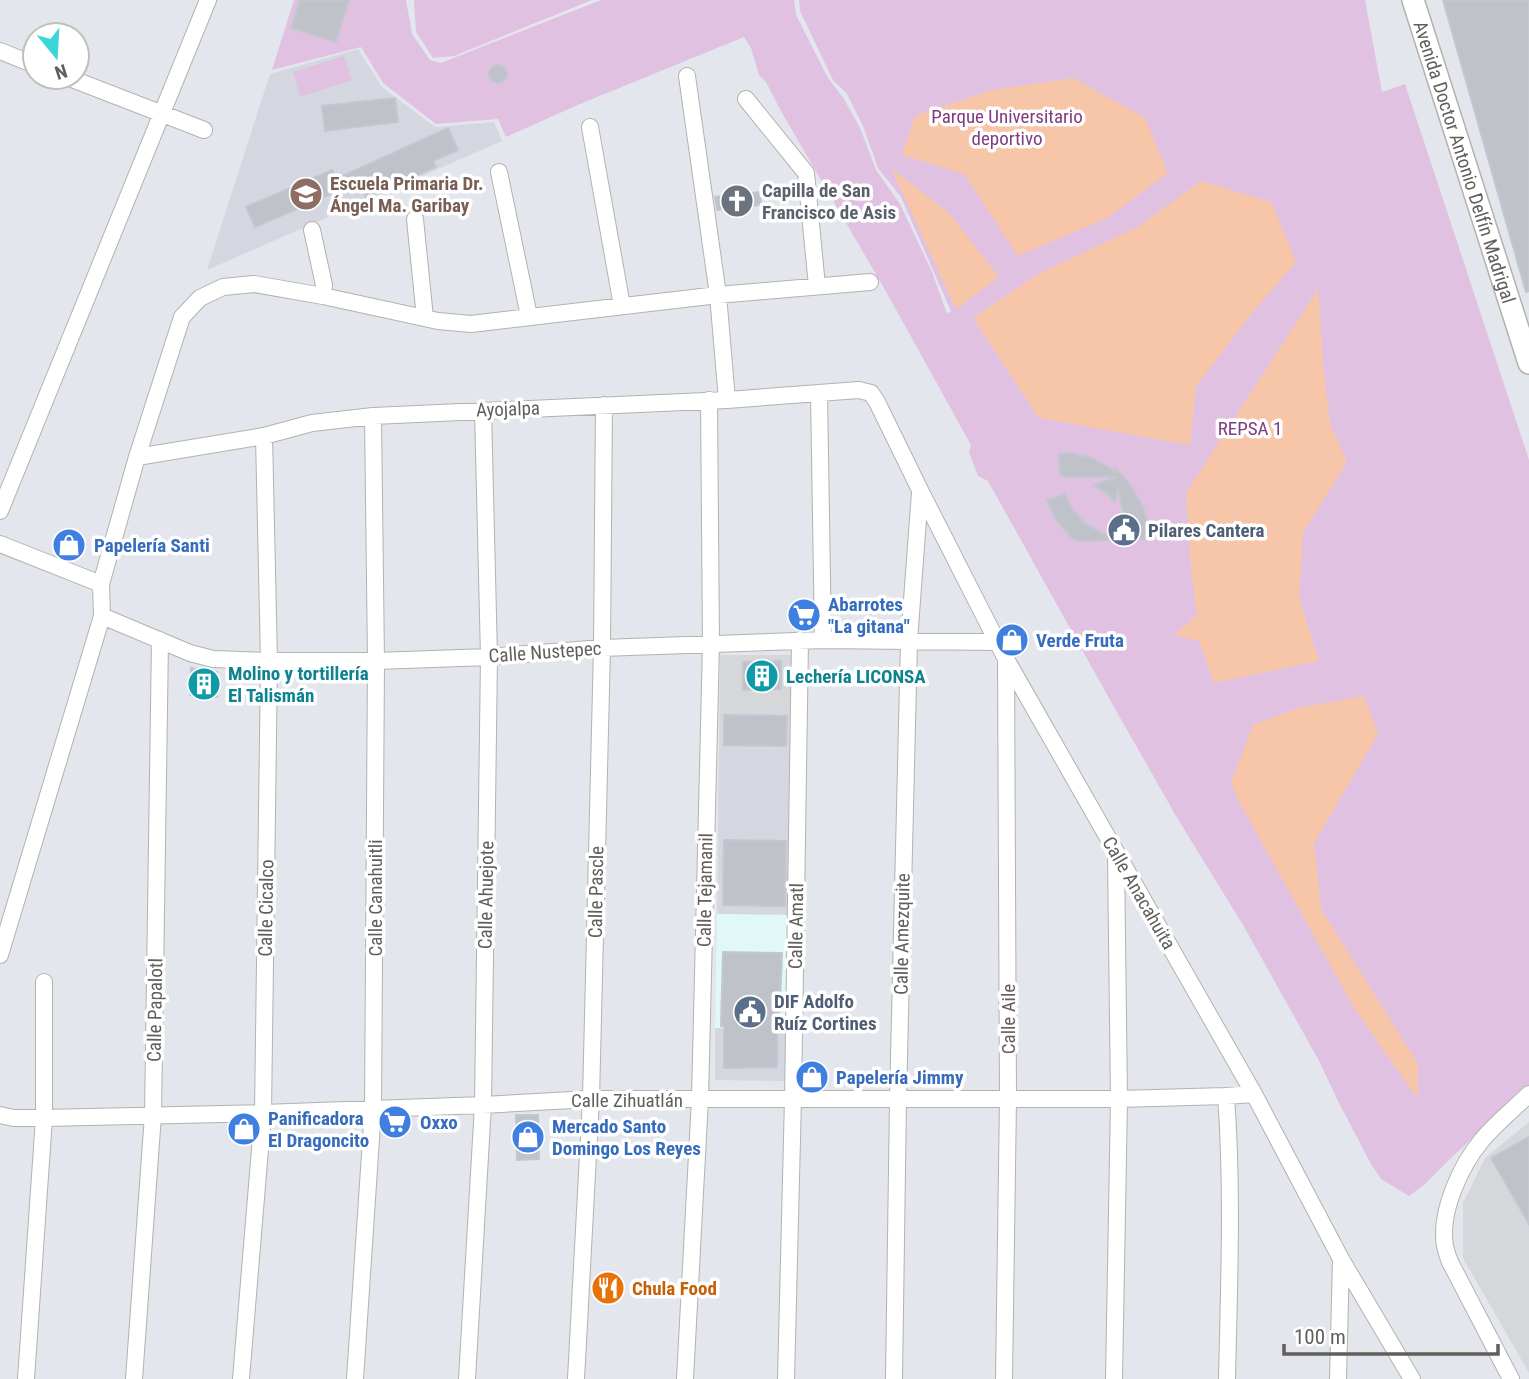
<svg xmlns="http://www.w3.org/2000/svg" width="1529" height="1379" viewBox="0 0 1529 1379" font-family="'Roboto Condensed',sans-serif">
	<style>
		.industrial { fill: #d5d7db }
		.education { fill: #d4d7df }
		.medical { fill: #e0f8f8 }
		.green { fill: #e0c1e2 }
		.water { fill: #f7c6a8 }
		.building { fill: #bfc2c8; stroke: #c2c7d0; stroke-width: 2 }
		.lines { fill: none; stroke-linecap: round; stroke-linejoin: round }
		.minor-casing { stroke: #b4b2ae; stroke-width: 18 }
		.secondary-casing { stroke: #b5b2ad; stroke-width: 24 }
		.minor { stroke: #fff; stroke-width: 16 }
		.secondary { stroke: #fff; stroke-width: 21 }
		.labels { text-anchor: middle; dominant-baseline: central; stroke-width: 7; stroke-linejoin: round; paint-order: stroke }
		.park-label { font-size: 19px; fill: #803c80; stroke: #fff }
		.street-label { font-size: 19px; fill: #625f5b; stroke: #fff }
		.education-label { font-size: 19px; font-weight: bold; fill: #785e54; stroke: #fff; text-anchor: start }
		.worship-label { font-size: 19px; font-weight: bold; fill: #5b616d; stroke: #fff; text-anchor: start }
		.service-label { font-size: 19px; font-weight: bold; fill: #4e5e75; stroke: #fff; text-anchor: start }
		.shop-label { font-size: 19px; font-weight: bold; fill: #366cbe; stroke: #fff; text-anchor: start }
		.culture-label { font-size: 19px; font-weight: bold; fill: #0d838f; stroke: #fff; text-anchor: start }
		.food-label { font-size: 19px; font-weight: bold; fill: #c56008; stroke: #fff; text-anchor: start }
	</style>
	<rect width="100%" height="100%" fill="#e3e6ec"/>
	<path class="industrial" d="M720,655H793L792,749L719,748Z
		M1529,1122V1373L1463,1258V1203L1485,1158Z"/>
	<path class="education" d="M358,49L382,87L435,127L494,122L502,141L207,270L270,74Z
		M719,748L792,749L790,915L717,914Z
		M715,1028L788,1029L787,1081L715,1080Z"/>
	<path class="medical" d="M717,914L790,915L788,1029L715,1028Z"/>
	<path class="green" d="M294,0H406L412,34L430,60L441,63L601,0H794L796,15L828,78L844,99L860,128L876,170L900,204L932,272L947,314L951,311L901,197L878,168L863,126L847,94L833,80L800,11L799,0H1365L1382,92L1405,84L1529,460V1085L1449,1160L1425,1184L1409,1196L1381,1179L1371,1164L1340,1105L1318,1059L1243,925L1176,816L1114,707L988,481L978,476L969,452L971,445L884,288L782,113L766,82L759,75L751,48L744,37L580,104L506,137L498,119L436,124L383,83L361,47L272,70Z
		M414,0H592L454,56L433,58L416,32Z
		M344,56L352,80L300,97L293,72Z"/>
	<path class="water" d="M1073,78L1145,118L1168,173L1107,218L1018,256L964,174L902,155L915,116L992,90Z
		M891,168L949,213L999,277L956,309Z
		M1201,181L1271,202L1296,262L1252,313L1196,386L1190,445L1039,418L973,318L1038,274L1138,227Z
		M1318,289L1323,362L1330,424L1347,462L1303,533L1299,597L1319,661L1214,683L1199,641L1174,635L1197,615L1191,569L1186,493Z
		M1364,696L1378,734L1314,843L1321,909L1418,1064L1417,1098L1356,1011L1238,800L1231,782L1253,725L1298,708Z"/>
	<path class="building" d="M300,0H349L336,42L291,28Z
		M1443,0H1529V291L1526,292Z
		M489 74a9 9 0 1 1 18 0a9 9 0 1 1-18 0Z
		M395,98L398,122L325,131L322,106Z
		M448,128L458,150L433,161L436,167L366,197L359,182L255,227L246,207L332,170L336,179Z
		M760,192L761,205L717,210L715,197Z
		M1070,453L1092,458L1115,471V468L1124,477L1132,488L1143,507L1149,529V539L1129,540L1118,487L1115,502L1106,493L1094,485L1117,477H1069L1060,475L1059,454Z
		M1065,494L1073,510L1084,523L1115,540L1077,541L1072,538L1057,521L1047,500Z
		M65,538L76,542L72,553L61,549Z
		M781,661V689L743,690V662Z
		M191,668L217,672V697L190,695Z
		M724,715L787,716L786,746L724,745Z
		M724,840L786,841L785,906L723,905Z
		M723,952L782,953L779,1026H777V1067L724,1068V1026H721Z
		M516,1115H538L539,1159L517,1160Z
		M1529,1137V1224L1491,1158Z"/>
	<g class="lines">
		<defs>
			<path id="minor" d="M0,51L35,65
				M687,76L718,295L727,400
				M67,77L204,130
				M746,99L806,173L817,286
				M590,127L622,306
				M499,172L529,316
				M415,219L425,318
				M312,230L324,285L323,296
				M819,393L823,640
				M137,457L264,436L312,423L373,416L727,400L859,390L871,393L877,402L920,490L1006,659L1254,1094L1341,1259L1412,1379
				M0,511L208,0
				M0,544L101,584
				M102,616L190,653L213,659L269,661H376L489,657L602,648L823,640L997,642
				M0,955L102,616L101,584L137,457L182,317L200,298L223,287L254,284L323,296L438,321L471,324L718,295L870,282
				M1226,1096C1233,1190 1229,1285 1227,1379
				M0,1115L14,1118H44L263,1113L483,1105L591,1099H1119L1226,1096L1254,1094
				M26,1379L44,1118V982
				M134,1379L153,1115L160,640
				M241,1379L263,1113L269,661L264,436
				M355,1379L373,1109L376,661L373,416
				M467,1379L483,1105L489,657L483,410
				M576,1379L591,1099L602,648L604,405
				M685,1379L700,1099L711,644L709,400
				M786,1379L793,1099L800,640
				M894,1379L898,1099L909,641L920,492
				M1004,1379L1008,1098L1006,660
				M1114,1379L1119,1099L1116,856
				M1338,1379L1341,1259
				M1511,1379L1450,1262C1448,1257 1446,1251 1445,1246C1439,1212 1461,1165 1482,1140C1496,1123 1514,1109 1529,1094"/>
			<g id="secondary">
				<path id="s1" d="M1413,0L1529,363"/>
			</g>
		</defs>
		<use href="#minor" class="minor-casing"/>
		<use href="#secondary" class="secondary-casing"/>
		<use href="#minor" class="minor"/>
		<use href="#secondary" class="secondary"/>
	</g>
	<defs>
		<symbol id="school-disc" viewBox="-11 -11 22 22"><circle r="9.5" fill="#8d6e63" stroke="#fff"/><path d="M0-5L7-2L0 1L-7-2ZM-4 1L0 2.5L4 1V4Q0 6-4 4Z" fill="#fff"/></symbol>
		<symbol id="church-disc" viewBox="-11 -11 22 22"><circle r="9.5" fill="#6b7280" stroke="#fff"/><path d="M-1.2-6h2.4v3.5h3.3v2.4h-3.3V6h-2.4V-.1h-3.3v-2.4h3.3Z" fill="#fff"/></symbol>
		<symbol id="civic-disc" viewBox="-11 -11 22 22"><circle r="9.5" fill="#5c6f8a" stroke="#fff"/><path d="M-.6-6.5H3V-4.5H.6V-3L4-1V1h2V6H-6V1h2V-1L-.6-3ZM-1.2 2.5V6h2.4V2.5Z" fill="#fff"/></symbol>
		<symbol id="shop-disc" viewBox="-11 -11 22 22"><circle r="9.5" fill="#3f7fe0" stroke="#fff"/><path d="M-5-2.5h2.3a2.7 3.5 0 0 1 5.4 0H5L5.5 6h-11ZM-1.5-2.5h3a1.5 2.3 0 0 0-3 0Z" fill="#fff"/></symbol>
		<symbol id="supermarket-disc" viewBox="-11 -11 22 22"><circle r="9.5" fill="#3f7fe0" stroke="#fff"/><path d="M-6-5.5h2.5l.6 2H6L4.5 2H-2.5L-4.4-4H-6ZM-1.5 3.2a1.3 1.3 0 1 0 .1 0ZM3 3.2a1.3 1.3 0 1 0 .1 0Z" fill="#fff"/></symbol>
		<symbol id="building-disc" viewBox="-11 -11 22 22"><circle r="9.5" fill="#0f9aa8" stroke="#fff"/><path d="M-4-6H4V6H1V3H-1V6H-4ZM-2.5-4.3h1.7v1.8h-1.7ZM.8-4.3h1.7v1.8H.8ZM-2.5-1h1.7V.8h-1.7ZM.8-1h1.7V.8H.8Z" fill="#fff"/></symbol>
		<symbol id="restaurant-disc" viewBox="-11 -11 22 22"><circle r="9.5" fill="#e8710a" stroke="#fff"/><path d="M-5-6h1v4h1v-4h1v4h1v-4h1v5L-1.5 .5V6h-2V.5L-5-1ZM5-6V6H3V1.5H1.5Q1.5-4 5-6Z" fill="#fff"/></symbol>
	</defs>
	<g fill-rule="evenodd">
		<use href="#school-disc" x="287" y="175" width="38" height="38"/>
		<use href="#church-disc" x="718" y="182" width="38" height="38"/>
		<use href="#civic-disc" x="1105" y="511" width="38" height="38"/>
		<use href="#shop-disc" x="50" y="526" width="38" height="38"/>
		<use href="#supermarket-disc" x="785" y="596" width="38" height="38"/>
		<use href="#shop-disc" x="993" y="621" width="38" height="38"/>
		<use href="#building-disc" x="743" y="657" width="38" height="38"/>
		<use href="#building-disc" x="185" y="665" width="38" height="38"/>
		<use href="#civic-disc" x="731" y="993" width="38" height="38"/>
		<use href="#shop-disc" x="793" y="1058" width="38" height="38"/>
		<use href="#supermarket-disc" x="376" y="1103" width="38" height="38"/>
		<use href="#shop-disc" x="225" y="1110" width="38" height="38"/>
		<use href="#shop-disc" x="509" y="1118" width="38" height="38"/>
		<use href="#restaurant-disc" x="589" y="1269" width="38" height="38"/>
	</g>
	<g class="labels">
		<g class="park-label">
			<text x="1007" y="116">Parque Universitario<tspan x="1007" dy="22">deportivo</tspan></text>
			<text x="1250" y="428">REPSA 1</text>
		</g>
		<g class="street-label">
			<text stroke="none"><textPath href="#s1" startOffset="170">Avenida Doctor Antonio Delfín Madrigal</textPath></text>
			<text transform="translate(508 409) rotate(-2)">Ayojalpa</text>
			<text transform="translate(545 652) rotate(-4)">Calle Nustepec</text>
			<text transform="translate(705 890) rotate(-89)">Calle Tejamanil</text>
			<text transform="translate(596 892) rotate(-89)">Calle Pascle</text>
			<text transform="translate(1139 893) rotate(60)">Calle Anacahuita</text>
			<text transform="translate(486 895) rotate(-89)">Calle Ahuejote</text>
			<text transform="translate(375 898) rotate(-90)">Calle Canahuitli</text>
			<text transform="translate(266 908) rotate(-89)">Calle Cicalco</text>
			<text transform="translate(796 926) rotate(-89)">Calle Amatl</text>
			<text transform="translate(902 934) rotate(-89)">Calle Amezquite</text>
			<text transform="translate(155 1010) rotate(-89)">Calle Papalotl</text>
			<text transform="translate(1008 1019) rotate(-90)">Calle Aile</text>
			<text x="627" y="1100">Calle Zihuatlán</text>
		</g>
		<g class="education-label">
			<text x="330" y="183">Escuela Primaria Dr.<tspan x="330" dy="22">Ángel Ma. Garibay</tspan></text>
		</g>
		<g class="worship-label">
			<text x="762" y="190">Capilla de San<tspan x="762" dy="22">Francisco de Asis</tspan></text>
		</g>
		<g class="service-label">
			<text x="1148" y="530">Pilares Cantera</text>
			<text x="774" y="1001">DIF Adolfo<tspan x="774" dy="22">Ruíz Cortines</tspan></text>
		</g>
		<g class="shop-label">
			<text x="94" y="545">Papelería Santi</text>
			<text x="828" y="604">Abarrotes<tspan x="828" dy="22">"La gitana"</tspan></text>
			<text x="1036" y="640">Verde Fruta</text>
			<text x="836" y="1077">Papelería Jimmy</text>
			<text x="268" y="1118">Panificadora<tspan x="268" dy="22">El Dragoncito</tspan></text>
			<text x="420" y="1122">Oxxo</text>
			<text x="552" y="1126">Mercado Santo<tspan x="552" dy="22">Domingo Los Reyes</tspan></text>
		</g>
		<g class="culture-label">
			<text x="228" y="673">Molino y tortillería<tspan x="228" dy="22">El Talismán</tspan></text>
			<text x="786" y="676">Lechería LICONSA</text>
		</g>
		<g class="food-label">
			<text x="632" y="1288">Chula Food</text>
		</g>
	</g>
	<g transform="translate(56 56) rotate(162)"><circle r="33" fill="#ffffff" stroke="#c0bfbd" stroke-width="2"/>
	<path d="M0-5L12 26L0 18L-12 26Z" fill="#3cd6d9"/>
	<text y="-10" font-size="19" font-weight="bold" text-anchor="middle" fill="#625f5b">N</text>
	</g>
	<path d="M1284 1344v10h214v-10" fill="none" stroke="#625f5b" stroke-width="3.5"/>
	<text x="1294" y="1344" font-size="21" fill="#625f5b" stroke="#ffffff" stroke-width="5" paint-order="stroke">100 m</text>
</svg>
